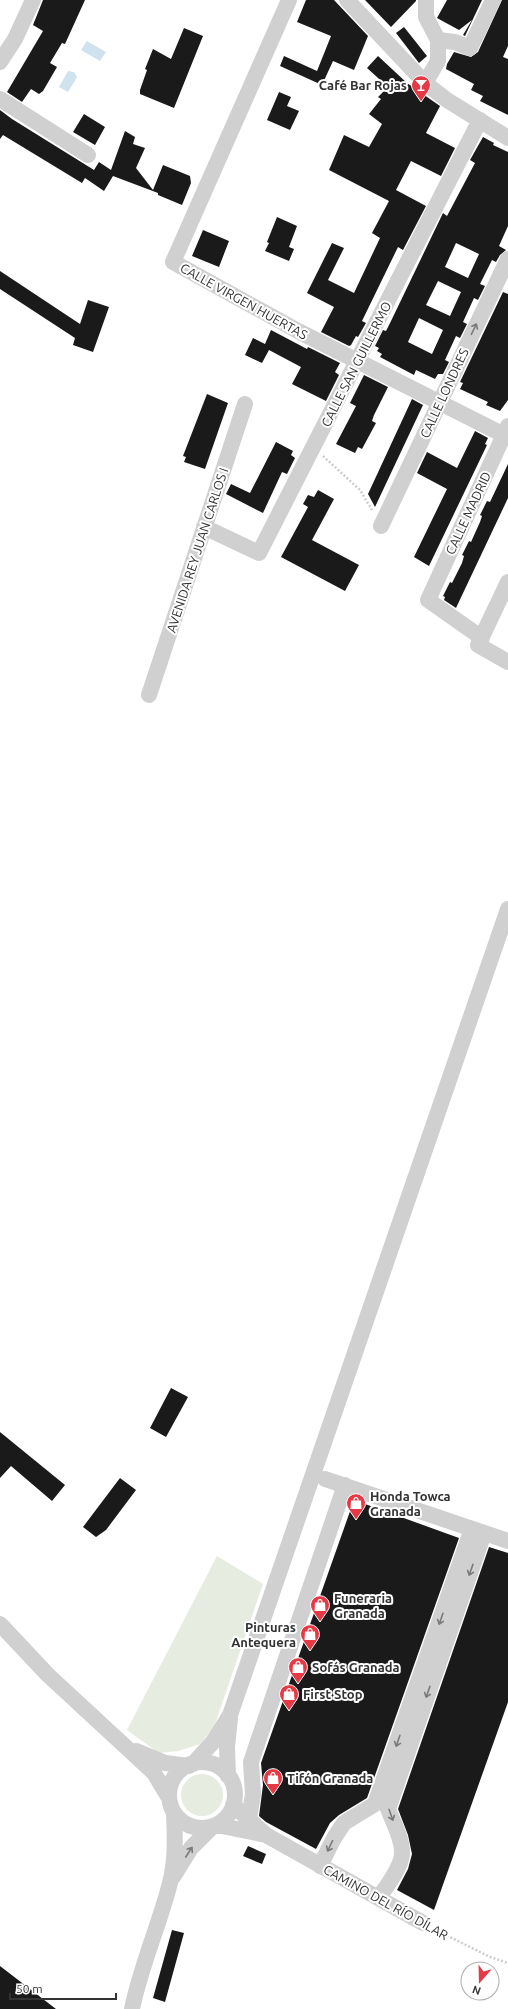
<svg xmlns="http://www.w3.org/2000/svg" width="508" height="2009" viewBox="0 0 508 2009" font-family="Ubuntu,sans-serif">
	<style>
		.green { fill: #e6ecdf }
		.water { fill: #cfe2ee }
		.building { fill: #1a1a1a; fill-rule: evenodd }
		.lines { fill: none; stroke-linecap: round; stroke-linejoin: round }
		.path { stroke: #cdcdcd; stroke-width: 2.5; stroke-dasharray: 2 2; stroke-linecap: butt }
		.minor { stroke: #d0d0d0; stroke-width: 16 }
		.oneway { stroke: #7a7a7a }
		.labels { text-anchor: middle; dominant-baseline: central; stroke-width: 4; stroke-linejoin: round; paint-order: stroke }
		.poi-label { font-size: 13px; font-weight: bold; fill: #333; stroke: #fff; text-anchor: start }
		.street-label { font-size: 13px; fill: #333; stroke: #fff }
	</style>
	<rect width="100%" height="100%" fill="#fff"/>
	<path class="green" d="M217,1556L263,1584L214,1727L200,1744L178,1751L159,1753L127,1730Z
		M181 1795a21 21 0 1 1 42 0a21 21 0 1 1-42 0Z"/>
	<path class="water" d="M87,41L106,52L100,61L81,50Z
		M68,71L74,72L77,77L68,92L59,87Z"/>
	<path class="building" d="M43,0H85L65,44L62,43L50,63L57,67L43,91L39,94L31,89L22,102L7,92L43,31L33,25Z
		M306,0H334L368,36L354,70L333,61L322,85L280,66L284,56L317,71L331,36L297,22Z
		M365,0H416V1L391,27Z
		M447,0H482L465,36L463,35L472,20L459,30L437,18Z
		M502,0H508V46L503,57L508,59V115L480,101L483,96L471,90L474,84L446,69L447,64L454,52L471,57L478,52Z
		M404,27L427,56L419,63L396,33Z
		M184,28L203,36L174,108L140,94V90L147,70L145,69L153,49L171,59Z
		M378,56L407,83L440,106L426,133L455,148L441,176L411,161L396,190L426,206L403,250L398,247L362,321L366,323L358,337L356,336L351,345L349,346L321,332L334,307L307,293L332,243L344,248L328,280L354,293L380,238L372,233L389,201L329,170L344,135L369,147L382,124L369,114L381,99L378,97L388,87L367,68Z
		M279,92L291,97L287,106L299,111L290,130L267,120Z
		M0,110L12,119L94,170L99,162L111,170L125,131L135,137L133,144L145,148L136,168L153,190L163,165L190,176L191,183L182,205L158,195V193L113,176L104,191L85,178L82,183L3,135L0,139Z
		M84,114L105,127L95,145L73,132Z
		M483,137L494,143L493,145L508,152V226L499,246L506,250L500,255L496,262L492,260L480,284L485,286L478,300L474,298L463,322L467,324L460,338L456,336L445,360L449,362L443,374H438L435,379L416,370L414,375L380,357L382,354L377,351L379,348L375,346L383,330L386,331L392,319L443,213L447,216L475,163L470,160ZM456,243L479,254L468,278L445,267ZM438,281L461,292L450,316L426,305ZM419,318L443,330L432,354L408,342Z
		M277,217L297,226L289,247L294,249L289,261L265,251L269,243L267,242Z
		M203,230L229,241L219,267L192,256Z
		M0,271L80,324L88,300L109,307L93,352L73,345L75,338L0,289Z
		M503,292L508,294V400L500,411L486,405L488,402L460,389L463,383L460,382Z
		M271,330L307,349L308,347L340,363L335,372L339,375L326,401L292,384L301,367L269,350L262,363L245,355L253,338L265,344Z
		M364,375L388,387L374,415L372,421L376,423L362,449L358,447L355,453L336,444L356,406L350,403Z
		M207,394L228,403L205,469L184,462L186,457L183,456Z
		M412,399L423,405L375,507L368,494Z
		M475,431L488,438L485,444L487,445L429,566L414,557L447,489L417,473L427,452L457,468Z
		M276,442L293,451L291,455L295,458L287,474L282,472L263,513L226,494L231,484L250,493Z
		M508,464V498L456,608L444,600L445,597L443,596L450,582L452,583L462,563L464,556L462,555L469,541L471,542L480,522L482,516L480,515L487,501L490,502Z
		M318,490L334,499L312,540L359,565L345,591L281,557L308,507L303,504L308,495L314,497Z
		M171,1388L188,1397L166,1437L150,1428Z
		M0,1432L65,1485L52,1501L11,1466L0,1478Z
		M120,1478L136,1490L106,1530L96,1537L83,1527Z
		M354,1500L459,1538L367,1798L339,1815L330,1823L316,1849L266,1822L259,1816L263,1785L261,1763Z
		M489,1547L508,1553V1702L434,1910L397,1890L408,1869L412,1854L408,1835L398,1809Z
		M248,1846L266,1854L262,1864L243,1856Z
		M172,1930L184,1933L165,2002L153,1998Z
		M0,1966L56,2009H0Z"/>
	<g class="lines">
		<path class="path" d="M323,456L360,490L372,510
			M436,1930L490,1957L508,1963"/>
		<path class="minor" d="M289,0L173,262L298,331L508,437
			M347,0L425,83L447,100L508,138
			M438,40L455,42L470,48L493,0
			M0,62L15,39L33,0
			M425,83L438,61V40L426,17V0
			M0,99L88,155
			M381,526L508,259
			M204,527L259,553L480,120
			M508,582L478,645L508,662
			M482,638L428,600L508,426
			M149,695L245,404
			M325,1479L508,1541
			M0,1624L48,1675L154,1773L169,1798
			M136,1751L165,1763L189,1766
			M169 1795a33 33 0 1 1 66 0a33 33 0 1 1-66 0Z
			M193,1764L213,1742L230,1715L508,909
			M228,1776L227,1747L230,1718
			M233,1805L266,1835L423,1923
			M249,1819L253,1794L251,1762L345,1485
			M217,1825L266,1835
			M320,1866L334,1838L344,1823L375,1804L472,1529
			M173,1877L191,1848L213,1826
			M379,1898C386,1886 401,1869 402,1854C403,1840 393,1822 388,1809L484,1533
			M132,2009C141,1965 159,1926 170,1883C176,1860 175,1836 174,1813"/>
	</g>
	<defs><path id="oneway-shaft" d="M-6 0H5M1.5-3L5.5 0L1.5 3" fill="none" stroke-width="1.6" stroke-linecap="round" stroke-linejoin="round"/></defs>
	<g class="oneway">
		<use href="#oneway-shaft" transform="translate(474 329) rotate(-64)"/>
		<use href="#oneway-shaft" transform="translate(471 1570) rotate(109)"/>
		<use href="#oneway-shaft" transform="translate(441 1619) rotate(109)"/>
		<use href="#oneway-shaft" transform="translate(428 1692) rotate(109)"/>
		<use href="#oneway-shaft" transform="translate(398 1741) rotate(109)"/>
		<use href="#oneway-shaft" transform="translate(391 1815) rotate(71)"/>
		<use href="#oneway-shaft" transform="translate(330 1846) rotate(116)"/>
		<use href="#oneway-shaft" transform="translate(189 1852) rotate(-57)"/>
	</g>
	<defs>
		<symbol id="bar-pin" viewBox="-11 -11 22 30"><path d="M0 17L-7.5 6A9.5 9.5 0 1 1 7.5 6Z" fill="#e63946" stroke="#fff"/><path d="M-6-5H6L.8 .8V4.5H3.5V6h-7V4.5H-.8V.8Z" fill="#fff"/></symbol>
		<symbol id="shop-pin" viewBox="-11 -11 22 30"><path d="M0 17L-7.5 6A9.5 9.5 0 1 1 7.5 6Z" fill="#e63946" stroke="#fff"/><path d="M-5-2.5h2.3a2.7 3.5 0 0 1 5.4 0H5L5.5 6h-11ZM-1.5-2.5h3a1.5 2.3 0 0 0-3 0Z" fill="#fff"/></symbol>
	</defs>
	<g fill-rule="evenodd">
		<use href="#bar-pin" x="410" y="74" width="22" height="30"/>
		<use href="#shop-pin" x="345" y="1492" width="22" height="30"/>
		<use href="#shop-pin" x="309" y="1594" width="22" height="30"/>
		<use href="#shop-pin" x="299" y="1623" width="22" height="30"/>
		<use href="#shop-pin" x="287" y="1656" width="22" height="30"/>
		<use href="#shop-pin" x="278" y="1683" width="22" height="30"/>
		<use href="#shop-pin" x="262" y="1767" width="22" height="30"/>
	</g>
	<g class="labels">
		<g class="poi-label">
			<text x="407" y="85" text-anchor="end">Café Bar Rojas</text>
			<text x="370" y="1496">Honda Towca<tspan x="370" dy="15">Granada</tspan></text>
			<text x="334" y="1598">Funeraria<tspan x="334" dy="15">Granada</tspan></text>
			<text x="296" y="1627" text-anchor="end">Pinturas<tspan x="296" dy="15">Antequera</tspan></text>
			<text x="312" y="1667">Sofás Granada</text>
			<text x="303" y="1694">First Stop</text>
			<text x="287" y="1778">Tifón Granada</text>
		</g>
		<g class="street-label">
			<text transform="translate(244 301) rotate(29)">CALLE VIRGEN HUERTAS</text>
			<text transform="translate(356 364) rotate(-63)">CALLE SAN GUILLERMO</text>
			<text transform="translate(444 393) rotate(-65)">CALLE LONDRES</text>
			<text transform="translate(468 513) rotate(-65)">CALLE MADRID</text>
			<text transform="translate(197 550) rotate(-72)">AVENIDA REY JUAN CARLOS I</text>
			<text transform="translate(386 1902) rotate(29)">CAMINO DEL RÍO DÍLAR</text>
		</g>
	</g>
	<g transform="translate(480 1981) rotate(200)"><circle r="19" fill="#ffffff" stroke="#adadad"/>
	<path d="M0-3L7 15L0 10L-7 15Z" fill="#e63946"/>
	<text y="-6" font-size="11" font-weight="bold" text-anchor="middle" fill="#333333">N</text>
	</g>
	<path d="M10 1993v6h106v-6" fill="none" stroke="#333333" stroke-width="2"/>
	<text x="16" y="1993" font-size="12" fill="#333333" stroke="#ffffff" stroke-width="3" paint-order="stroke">50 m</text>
</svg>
